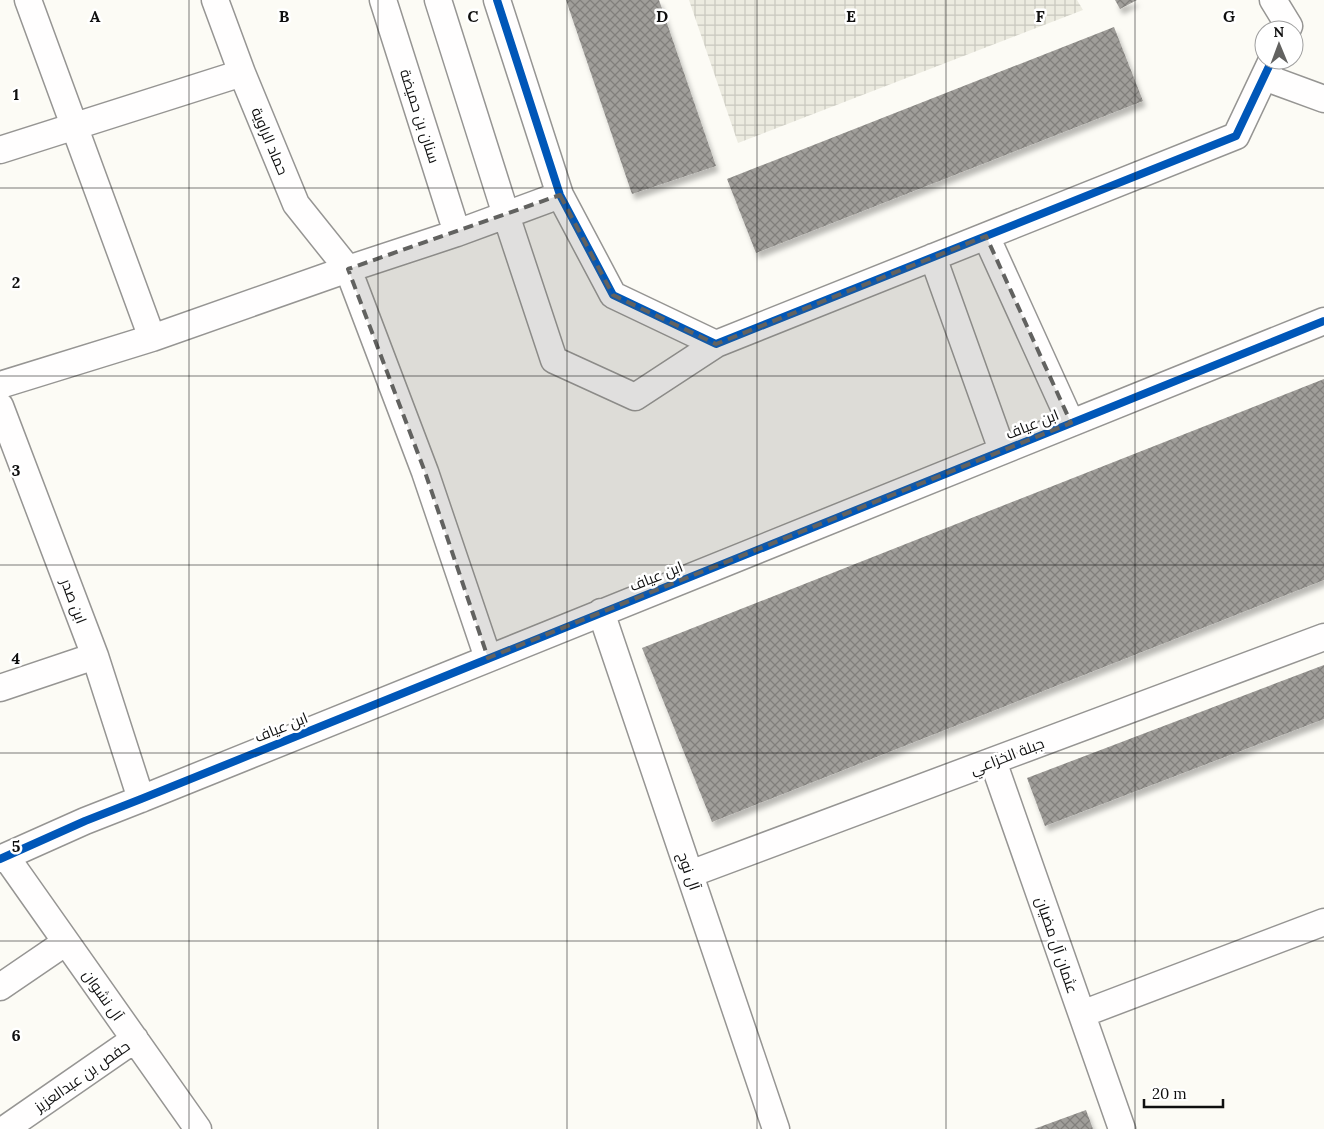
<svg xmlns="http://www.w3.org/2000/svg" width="1324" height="1129" viewBox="0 0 1324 1129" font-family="Lora,Cairo,serif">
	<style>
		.plaza { fill: url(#plaza-grid) }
		.building { fill: url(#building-cross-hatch); filter: url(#shadow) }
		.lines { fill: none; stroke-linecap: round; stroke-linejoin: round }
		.minor-casing { stroke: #969593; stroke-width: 29 }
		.minor { stroke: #fffefe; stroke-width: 26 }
		.cycleway-casing { stroke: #fff; stroke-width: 11 }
		.cycleway { stroke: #0057b8; stroke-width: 8 }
		.marked { fill: #626260; fill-opacity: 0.2; stroke: #626260; stroke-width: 4; stroke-dasharray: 10 6; stroke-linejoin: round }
		.grid { fill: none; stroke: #0f0f0f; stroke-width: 1; stroke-opacity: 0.55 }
		.labels { text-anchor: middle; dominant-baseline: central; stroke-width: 5; stroke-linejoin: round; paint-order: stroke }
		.street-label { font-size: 15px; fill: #0f0f0f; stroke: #fff }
		.grid-label { font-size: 16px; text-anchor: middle; font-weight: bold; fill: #0f0f0f; stroke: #fff; stroke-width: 5; stroke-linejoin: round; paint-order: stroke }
	</style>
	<defs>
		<pattern id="plaza-grid" width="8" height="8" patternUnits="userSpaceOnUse" patternTransform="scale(1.25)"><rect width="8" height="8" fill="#ecebe0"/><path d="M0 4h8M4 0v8" fill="none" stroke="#c9c8bf"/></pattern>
		<pattern id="building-cross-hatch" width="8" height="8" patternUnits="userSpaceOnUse" patternTransform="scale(1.25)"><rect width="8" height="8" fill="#a09e9a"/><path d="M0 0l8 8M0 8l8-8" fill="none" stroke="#817f7c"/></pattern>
		<filter id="shadow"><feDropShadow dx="3" dy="5.5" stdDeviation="2.5" flood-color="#0004"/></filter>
	</defs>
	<rect width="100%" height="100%" fill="#fcfbf5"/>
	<path class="plaza" d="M689,0H1077L1083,10L738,143Z"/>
	<path class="building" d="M566,0H659L716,166L632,194Z
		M1115,0H1137L1120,9Z
		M1114,27L1143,101L756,253L727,179Z
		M1324,379V580L712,822L642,648Z
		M1324,665V719L1045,826L1027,778Z
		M1086,1110L1093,1129H1034Z"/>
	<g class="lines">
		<defs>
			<path id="minor" d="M28,0L152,338
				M383,0L457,233
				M438,0L506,215L554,360L635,397L716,344
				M497,0L560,195L613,295L716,344L1236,136L1272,60
				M1273,0L1289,26L1287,30
				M1264,77L1324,99
				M0,150L242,73
				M986,236L1071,423
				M933,257L1002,450
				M0,385L152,338L348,269L296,204L242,73L215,0
				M0,406L95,656L141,799
				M601,612L776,1129
				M488,658L425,472L348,269L457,233L560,195
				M0,688L95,656
				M993,761L1122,1129
				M0,859L85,821L141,799L1324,321
				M9,861L198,1129
				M690,874L1324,637
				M0,987L66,942
				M1082,1014L1324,922
				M5,1129L135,1039"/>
		</defs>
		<use href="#minor" class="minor-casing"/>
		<use href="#minor" class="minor"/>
		<defs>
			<path id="cycleway" d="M497,0L560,195L613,295L716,344L1236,136L1272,60
				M0,859L85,821L141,799L1324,321"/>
		</defs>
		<use href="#cycleway" class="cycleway-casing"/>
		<use href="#cycleway" class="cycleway"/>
	</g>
	<path class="marked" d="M560,195L613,295L716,344L986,236L1071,423L488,658L425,472L348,269Z"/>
	<path class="grid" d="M189,0V1129M378,0V1129M567,0V1129M757,0V1129M946,0V1129M1135,0V1129M0,188H1324M0,376H1324M0,565H1324M0,753H1324M0,941H1324"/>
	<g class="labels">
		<g class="street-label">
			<text transform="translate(420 116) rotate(72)">سنان بن حميضة</text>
			<text transform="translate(270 141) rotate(67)">حماد الراوية</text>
			<text transform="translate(1032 424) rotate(-22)">ابن عياف</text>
			<text transform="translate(656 576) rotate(-22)">ابن عياف</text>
			<text transform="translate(74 601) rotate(69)">ابن صدر</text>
			<text transform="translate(281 727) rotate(-22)">ابن عياف</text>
			<text transform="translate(1007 756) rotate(-21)">جبلة الخزاعي</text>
			<text transform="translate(689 871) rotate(71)">آل نوح</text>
			<text transform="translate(1057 945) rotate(71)">عثمان آل مضيان</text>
			<text transform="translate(103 995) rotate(55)">آل نشوان</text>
			<text transform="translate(82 1076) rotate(-35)">حفص بن عبدالعزيز</text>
		</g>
	</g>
	<g class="grid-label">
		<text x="95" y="22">A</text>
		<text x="284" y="22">B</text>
		<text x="473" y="22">C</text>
		<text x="662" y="22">D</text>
		<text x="851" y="22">E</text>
		<text x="1040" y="22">F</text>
		<text x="1229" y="22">G</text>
		<text x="16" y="100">1</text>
		<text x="16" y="288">2</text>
		<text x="16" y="476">3</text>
		<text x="16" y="664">4</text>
		<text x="16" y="852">5</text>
		<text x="16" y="1041">6</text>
	</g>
	<g transform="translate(1279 45) rotate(359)"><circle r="24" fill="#ffffff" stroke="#9f9f9f"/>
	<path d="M0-4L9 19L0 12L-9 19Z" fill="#626260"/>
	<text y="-8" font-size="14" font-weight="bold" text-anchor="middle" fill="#0f0f0f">N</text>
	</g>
	<path d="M1144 1099v8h79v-8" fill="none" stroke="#0f0f0f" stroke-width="2.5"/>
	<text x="1152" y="1099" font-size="15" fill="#0f0f0f" stroke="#ffffff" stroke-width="4" paint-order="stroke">20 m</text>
</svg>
